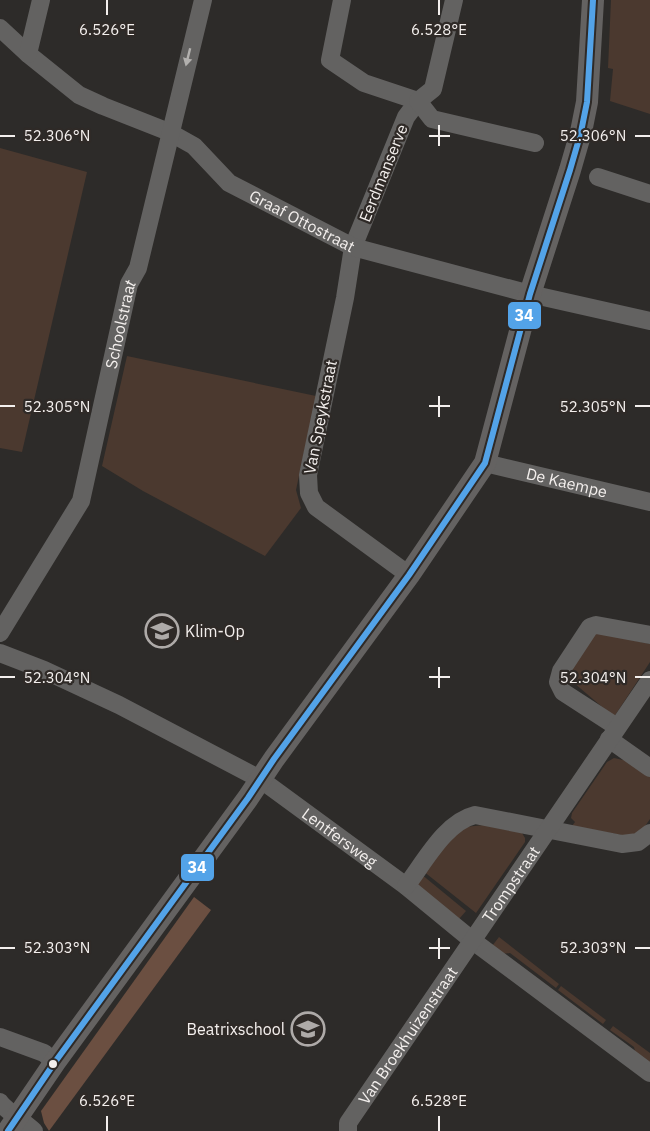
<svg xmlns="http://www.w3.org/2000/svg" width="650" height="1131" font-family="'IBM Plex Sans',sans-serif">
<rect width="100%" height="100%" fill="#2d2b29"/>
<g fill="#4b392f">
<polygon points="611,0 650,0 650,114 610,101 613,69 608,68"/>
<polygon points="0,148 87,172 22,452 0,448"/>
<polygon points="127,356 316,396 296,490 301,508 265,556 143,491 102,466"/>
<polygon points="595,632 650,644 650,662 614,717 567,677"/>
<polygon points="625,756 650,773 650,819 641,832 632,837 572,826 575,822 571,818 572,813 607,762 614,758 623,760"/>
<polygon points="455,825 465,827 484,825 522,833 525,838 525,842 476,913 423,871"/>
<polygon points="421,874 466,911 459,919 417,885"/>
<polygon points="499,937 559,984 556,988 510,953 501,954 492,946"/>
<polygon points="561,986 606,1020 603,1024 558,990"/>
<polygon points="613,1026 650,1053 650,1065 636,1055 634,1047 610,1030"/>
</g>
<polygon fill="#6b4f41" points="194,897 211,910 49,1131 44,1123 41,1111"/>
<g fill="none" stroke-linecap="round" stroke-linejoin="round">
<g stroke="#636261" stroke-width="18">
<polyline points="342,0 330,60 364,83 418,101 406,117 353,247 345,298 308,475 309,493 316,507 409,575"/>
<polyline points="454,0 433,89 418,101 432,119 535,143"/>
<path id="s1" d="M 0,28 L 28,54 L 79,95 L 103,106 L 169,132 L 194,146 L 229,183 L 353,247 L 530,294 L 650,321"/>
<polyline points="28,54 41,0"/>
<polyline points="598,177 650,194"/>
<path id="s2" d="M 485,463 L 650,502"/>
<path id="s3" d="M 0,633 L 81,501 L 129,284 L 138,268 L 203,0"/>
<path id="s4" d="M 0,653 L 44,670 L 119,705 L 260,779 L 406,886 L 473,941 L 650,1073"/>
<polyline points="617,727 563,692 558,682 561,671 590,627 596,625 650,635"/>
<polyline points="609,739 650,768"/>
<path d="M 406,886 C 424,863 445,822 475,815 L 622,844 L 638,842 L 650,833"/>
<polyline points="0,1037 44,1053 55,1062"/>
<path d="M 0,1102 C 3,1108 27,1124 34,1131"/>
<path id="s5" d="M 348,1131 L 348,1123 L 650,680"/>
</g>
<polyline stroke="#646261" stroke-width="22" points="8,1131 55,1062 248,798 274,759 409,575 485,463 530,294 570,170 581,132 587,102 593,0"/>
<g stroke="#2f2a27" stroke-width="10">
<polyline id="bus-1" points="8,1131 55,1062 248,798 274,759 409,575 485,463 530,294 570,170 581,132 587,102 593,0"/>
</g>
<use href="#bus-1" stroke="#53a3e8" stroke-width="6"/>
</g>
<defs><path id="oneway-solid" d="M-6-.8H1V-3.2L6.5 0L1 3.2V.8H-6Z" transform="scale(1.5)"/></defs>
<use fill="#b2b0ae" href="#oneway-solid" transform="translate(188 57) rotate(104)"/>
<path fill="none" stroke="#f3efed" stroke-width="2" d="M 107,0 L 107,15M 439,0 L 439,15M 439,125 L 439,146M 0,136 L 15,136M 429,136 L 450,136M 635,136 L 650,136M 439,396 L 439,417M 0,406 L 15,406M 429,406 L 450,406M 635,406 L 650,406M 439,667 L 439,688M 0,677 L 15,677M 429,677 L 450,677M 635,677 L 650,677M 439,938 L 439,959M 0,948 L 15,948M 429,948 L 450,948M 635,948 L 650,948M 107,1116 L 107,1131M 439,1116 L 439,1131"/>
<defs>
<g id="school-ring" transform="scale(1.725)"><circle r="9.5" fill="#2f2a27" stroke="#aeaaa8" stroke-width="1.5"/><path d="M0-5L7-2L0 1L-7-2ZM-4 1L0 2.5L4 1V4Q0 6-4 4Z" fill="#aeaaa8"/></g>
</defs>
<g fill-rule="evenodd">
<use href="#school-ring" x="162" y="631"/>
<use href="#school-ring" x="308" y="1029"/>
</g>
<circle fill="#f3efed" stroke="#2f2a27" stroke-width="2" cx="53" cy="1064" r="5"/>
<g text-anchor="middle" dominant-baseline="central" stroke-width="4.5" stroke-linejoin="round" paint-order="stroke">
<g font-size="16" fill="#f3efed" stroke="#2f2a27">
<text transform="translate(383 173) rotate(-68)">Eerdmanserve</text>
<text stroke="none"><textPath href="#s1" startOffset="363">Graaf Ottostraat</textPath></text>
<text stroke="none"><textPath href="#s3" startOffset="336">Schoolstraat</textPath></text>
<text transform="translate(320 417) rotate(-79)">Van Speykstraat</text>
<text stroke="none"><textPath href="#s2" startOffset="84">De Kaempe</textPath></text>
<text stroke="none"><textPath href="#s4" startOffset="388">Lentfersweg</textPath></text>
<text stroke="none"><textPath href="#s5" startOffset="297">Trompstraat</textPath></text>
<text stroke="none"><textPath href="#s5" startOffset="114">Van Broekhuizenstraat</textPath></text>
</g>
<g font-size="16" fill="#f3efed" stroke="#2f2a27" text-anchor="start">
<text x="185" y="631">Klim-Op</text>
<text x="285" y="1029" text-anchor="end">Beatrixschool</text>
</g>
</g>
<g font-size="15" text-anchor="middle" fill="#f3efed" stroke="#2f2a27" stroke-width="4.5" stroke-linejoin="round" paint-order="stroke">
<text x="107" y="35">6.526°E</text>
<text x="439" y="35">6.528°E</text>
<text x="57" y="141">52.306°N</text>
<text x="593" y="141">52.306°N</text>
<text x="57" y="412">52.305°N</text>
<text x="593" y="412">52.305°N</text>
<text x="57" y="683">52.304°N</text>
<text x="593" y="683">52.304°N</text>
<text x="57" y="953">52.303°N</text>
<text x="593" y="953">52.303°N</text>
<text x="107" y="1106">6.526°E</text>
<text x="439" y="1106">6.528°E</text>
</g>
<g stroke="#2f2a27" stroke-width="2">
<rect x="507" y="301" width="35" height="29" rx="6" fill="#53a3e8"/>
<rect x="180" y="853" width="35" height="29" rx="6" fill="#53a3e8"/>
</g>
<g font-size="16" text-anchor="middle" font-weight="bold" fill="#fff">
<text x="524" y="321">34</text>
<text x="197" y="873">34</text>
</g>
</svg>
